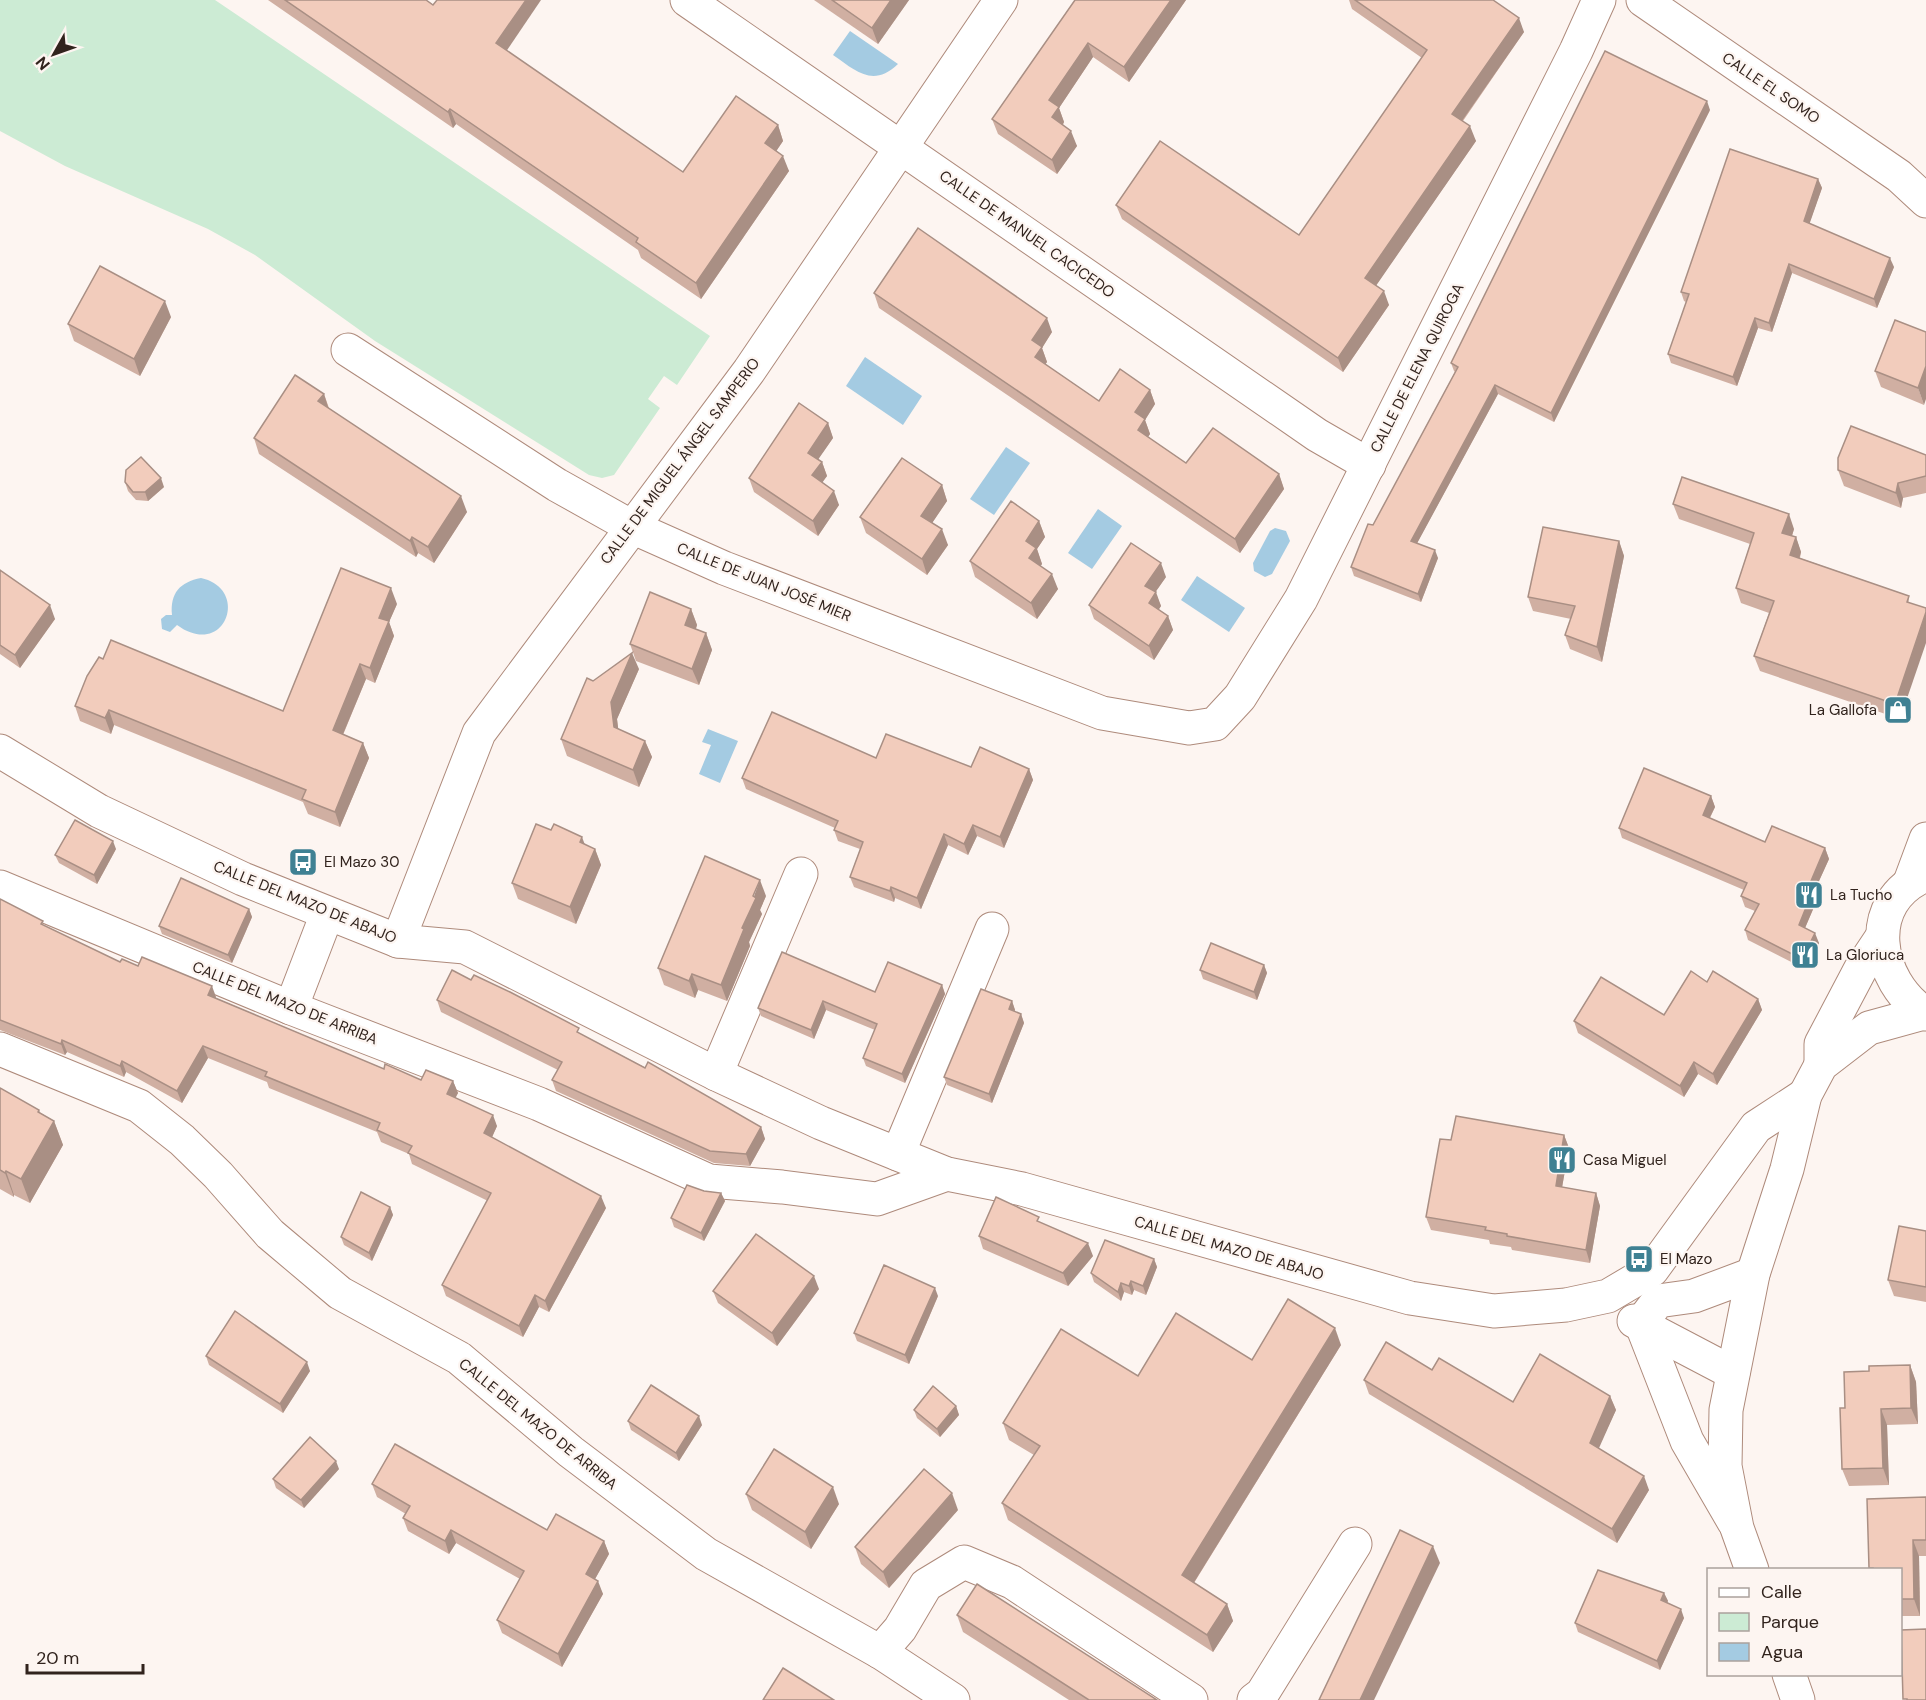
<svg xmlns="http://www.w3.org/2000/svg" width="1926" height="1700" font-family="'DM Sans',sans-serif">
<rect width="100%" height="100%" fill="#fdf5f1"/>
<polygon fill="#ccebd4" points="0,0 215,0 710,336 677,385 664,376 648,399 660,408 614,475 602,478 589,475 375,341 255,255 208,229 65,166 0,131"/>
<g fill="#a4cbe2">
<path d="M 850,31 L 898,64 C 873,88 856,71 833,55 Z"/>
<polygon points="865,357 922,396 903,425 846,386"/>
<polygon points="1006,447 1030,463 994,515 970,499"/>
<polygon points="1098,509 1122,526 1092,569 1068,553"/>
<polygon points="1275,528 1286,531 1290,541 1272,574 1265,577 1254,571 1253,563 1270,531"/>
<polygon points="1197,576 1245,608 1229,632 1181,600"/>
<path d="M 201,578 C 251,589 225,660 177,625 L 170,632 L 162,629 L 161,619 L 166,615 L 172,615 C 170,593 180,582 201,578 Z"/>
<polygon points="708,729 738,741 720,783 699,774 711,745 702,742"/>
</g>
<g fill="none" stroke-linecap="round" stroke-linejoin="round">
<g stroke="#ae8a7b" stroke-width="35">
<g id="street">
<polyline points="687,0 1317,435 1369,465"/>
<polyline points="1643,0 1899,176 1926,201"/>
<polyline points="348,350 557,485 632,527 724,568 1102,713 1189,728 1215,724 1240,697 1301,599 1576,51 1599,0"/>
<polyline points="0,751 99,811 243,879 398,941 465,947 716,1074 821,1123 947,1174 1022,1189 1410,1298 1494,1311 1566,1305 1608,1296 1652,1270 1756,1127 1805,1095"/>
<polyline points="0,887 291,1008 539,1104 709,1181 782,1187 877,1199 947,1174"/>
<polyline points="398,941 479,733 749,371 1001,0"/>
<polyline points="291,1008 327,914"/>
<polyline points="0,1049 139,1106 182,1140 218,1175 270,1234 340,1293 459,1358 571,1452 706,1554 880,1652 953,1700"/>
<polyline points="716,1074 801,874"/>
<polyline points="898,1154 992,929"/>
<polyline points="1634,1321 1733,1373"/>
<polyline points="1641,1323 1687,1441 1734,1522"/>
<polyline points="1641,1323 1658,1301 1694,1296 1753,1274"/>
<polyline points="880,1652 900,1629 926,1585 964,1562 1012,1582 1191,1700"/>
<polyline points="1254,1700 1262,1694 1355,1544"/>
</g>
</g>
<g stroke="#ae8a7b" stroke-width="35">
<g id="secondary">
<polyline points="1821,1065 1821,1044 1860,970 1882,937"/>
<polyline points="1752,1570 1737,1528 1725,1466 1726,1410 1753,1274 1787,1169 1805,1095 1821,1065 1869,1028 1924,1013"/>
<polyline points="1789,1674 1798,1700"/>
</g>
</g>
<g stroke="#ae8a7b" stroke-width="35">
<g id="primary">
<path d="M 1926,875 C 1862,901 1875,981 1926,1014"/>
<polyline points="1910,882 1926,839"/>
</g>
</g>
<use href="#street" stroke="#fff" stroke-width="33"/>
<use href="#secondary" stroke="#fff" stroke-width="33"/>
<use href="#primary" stroke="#fff" stroke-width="33"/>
</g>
<g fill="#d0afa2">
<polygon points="268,0 426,0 507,51 683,172 778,125 783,141 776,151 789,171 701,299 641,258 638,250 456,124 453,128"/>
<polygon points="814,0 909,0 878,44"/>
<polygon points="1075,0 1186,0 1129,82 1093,57 1059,108 1064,122 1063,125 1077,146 1057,174 998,134 992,119"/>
<polygon points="1349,0 1493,0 1524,32 1463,121 1476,141 1376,285 1389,305 1343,372 1122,219 1116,205 1299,235 1422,58 1352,9"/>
<polygon points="1710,110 1554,422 1498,394 1417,543 1438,558 1421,602 1354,576 1351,567 1455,372 1454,371 1451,363"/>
<polygon points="1818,179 1822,188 1809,224 1894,267 1877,308 1792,273 1772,332 1758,328 1737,386 1671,363 1668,354 1686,302 1684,301 1681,292"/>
<polygon points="874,293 1052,332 1042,348 1047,362 1045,364 1099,401 1150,390 1155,404 1145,420 1150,434 1148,437 1186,463 1279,474 1284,489 1240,553 879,308"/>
<polygon points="171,317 140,376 74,341 68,324"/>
<polygon points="1895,320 1924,405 1881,387 1875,371"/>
<polygon points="324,394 329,408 467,512 434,563 418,553 416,557 259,454 254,438"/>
<polygon points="828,423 833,438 818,459 822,462 827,476 822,482 839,505 818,536 754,492 749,478"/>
<polygon points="1926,455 1926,493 1903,498 1901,508 1844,486 1838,470"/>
<polygon points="125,482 164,487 148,501 136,500 128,491"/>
<polygon points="942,485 947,501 932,523 948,545 927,575 866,533 860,517"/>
<polygon points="1673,504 1794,529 1792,536 1796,537 1801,552 1800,558 1909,596 1900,719 1760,671 1754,656 1769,613 1741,603 1736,588 1750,544 1679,519"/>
<polygon points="1039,521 1045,537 1037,549 1042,564 1040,566 1058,589 1037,619 975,577 970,561"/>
<polygon points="1619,541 1624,556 1602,662 1570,649 1565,635 1571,619 1533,611 1528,597"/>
<polygon points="0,570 55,619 20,668 0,654"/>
<polygon points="1166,577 1155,592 1161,606 1158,610 1168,616 1173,630 1154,660 1094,619 1089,605"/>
<polygon points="397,604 389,622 394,636 375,683 366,679 343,735 363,743 369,758 340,827 308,814 303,802 114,725 111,734 80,721 75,706 103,659 283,711"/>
<polygon points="691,609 697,625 696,629 706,633 712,650 699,685 636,661 630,644"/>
<polygon points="639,669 617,719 618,729 645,741 652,757 639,787 567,756 561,739 593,681"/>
<polygon points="876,758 971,767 1029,769 1033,780 1004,848 977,836 968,855 948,845 921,909 895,898 894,902 854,887 850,877 860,849 838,841 834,830 835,828 746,789 742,778"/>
<polygon points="1711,796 1715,807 1710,818 1765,842 1825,848 1829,859 1814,892 1817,900 1805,928 1819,943 1805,969 1748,940 1745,930 1755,911 1745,907 1741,896 1744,890 1622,838 1619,828"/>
<polygon points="585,845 595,849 601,865 576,924 518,899 512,883"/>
<polygon points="116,849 97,884 59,863 55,855"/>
<polygon points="766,896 760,910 762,914 749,942 750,946 727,1001 698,990 695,998 664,985 658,968"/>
<polygon points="0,899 45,926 120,962 216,997 216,998 384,1069 421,1080 453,1081 458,1093 455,1097 497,1126 492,1137 606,1208 549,1312 539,1307 523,1337 446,1296 442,1285 488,1201 412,1164 409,1154 381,1142 377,1132 269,1088 267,1082 208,1058 182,1103 126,1072 124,1077 67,1052 65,1055 0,1030"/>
<polygon points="249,909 252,917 232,963 162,934 159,926"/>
<polygon points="1264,965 1267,973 1257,1000 1203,979 1200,970"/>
<polygon points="1707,982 1758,999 1762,1010 1717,1085 1698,1074 1684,1097 1578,1033 1574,1021 1664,1015"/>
<polygon points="942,985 945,994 905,1083 866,1066 863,1058 875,1030 826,1010 814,1039 761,1016 758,1008 875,992"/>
<polygon points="437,1000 582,1035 761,1127 765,1139 750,1166 714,1163 556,1091 552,1080 558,1070 441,1012"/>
<polygon points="1012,1001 1015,1010 1014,1012 1021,1014 1024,1023 992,1103 947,1085 944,1077"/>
<polygon points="0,1088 54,1121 63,1145 30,1203 14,1195 14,1197 0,1189"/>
<polygon points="1564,1135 1569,1148 1562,1187 1596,1193 1600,1206 1590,1263 1512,1250 1511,1247 1490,1244 1489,1240 1431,1230 1426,1217 1451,1140"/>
<polygon points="704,1191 721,1193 725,1201 704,1241 674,1227 671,1218"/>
<polygon points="390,1207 393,1215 372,1261 344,1245 341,1237"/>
<polygon points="1041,1223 1093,1256 1068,1286 983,1249 979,1236"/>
<polygon points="1926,1231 1926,1302 1894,1296 1888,1280"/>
<polygon points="1154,1259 1157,1267 1146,1295 1134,1290 1132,1295 1124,1292 1121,1301 1094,1282 1091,1273"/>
<polygon points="819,1289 777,1346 718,1303 713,1291"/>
<polygon points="938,1296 909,1364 857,1341 854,1333"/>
<polygon points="1341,1345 1194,1583 1227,1604 1233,1621 1213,1652 1008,1520 1002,1503 1034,1455 1009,1440 1003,1423 1138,1376 1252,1360"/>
<polygon points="206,1356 310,1371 283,1413 209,1365"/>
<polygon points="1910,1365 1916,1382 1918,1424 1887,1425 1889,1485 1849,1486 1842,1469 1845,1408 1869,1371"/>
<polygon points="1432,1370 1513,1402 1610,1396 1616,1410 1598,1448 1649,1490 1617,1543 1369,1394 1364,1380"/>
<polygon points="956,1406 959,1415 940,1437 917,1418 914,1410"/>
<polygon points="628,1421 702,1425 679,1461 631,1430"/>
<polygon points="339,1469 304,1508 276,1488 273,1479"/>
<polygon points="372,1484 547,1530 604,1541 609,1554 595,1579 603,1594 562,1667 502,1633 497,1620 520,1579 456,1543 449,1554 408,1531 403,1518 406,1514 377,1497"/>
<polygon points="746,1494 839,1504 811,1549 752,1510"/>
<polygon points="1926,1497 1926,1556 1919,1556 1920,1616 1900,1616 1900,1569 1870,1569 1869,1568"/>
<polygon points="958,1510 889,1588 861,1564 855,1547"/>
<polygon points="1664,1593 1668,1601 1667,1602 1684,1618 1660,1670 1578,1632 1575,1623"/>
<polygon points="957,1615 1157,1700 1069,1700 963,1632"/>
</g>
<g fill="#a98f84">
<polygon points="526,0 541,0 501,59 496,43"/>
<polygon points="891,0 909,0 878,44 872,28"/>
<polygon points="1171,0 1186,0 1129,82 1124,67"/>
<polygon points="1519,18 1524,32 1457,128 1452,114"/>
<polygon points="1088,43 1093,57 1059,108 1064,122 1058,132 1052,117 1049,100"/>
<polygon points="1707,101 1710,110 1554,422 1551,413"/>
<polygon points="450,109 456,124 453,128 448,112"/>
<polygon points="778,125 783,141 771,159 765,143"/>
<polygon points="1470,126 1476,141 1371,293 1365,278"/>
<polygon points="1071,131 1077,146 1057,174 1052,160"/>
<polygon points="783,156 789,171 701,299 696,283"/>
<polygon points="1818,179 1822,188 1807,231 1804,221"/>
<polygon points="1890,258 1894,267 1877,308 1874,299"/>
<polygon points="1789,264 1792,273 1772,332 1769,323"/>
<polygon points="1384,291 1389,305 1343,372 1338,358"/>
<polygon points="165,301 171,317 140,376 134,359"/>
<polygon points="1047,318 1052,332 1042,348 1047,362 1040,372 1035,357 1032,340"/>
<polygon points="1755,318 1758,328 1737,386 1733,377"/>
<polygon points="1926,366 1926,399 1924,405 1918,388"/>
<polygon points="1495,385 1498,394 1414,549 1411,541"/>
<polygon points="1150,390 1155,404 1145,420 1150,434 1143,444 1138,430 1135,412"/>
<polygon points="324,394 329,410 318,401"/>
<polygon points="828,423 833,438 813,467 808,453"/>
<polygon points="822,462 827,476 817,490 812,475"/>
<polygon points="1279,474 1284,489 1240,553 1235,539"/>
<polygon points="161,478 164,487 148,501 145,492"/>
<polygon points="1898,483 1903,498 1901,508 1896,493"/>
<polygon points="942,485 947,501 926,532 921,516"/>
<polygon points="834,491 839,505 818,536 813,521"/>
<polygon points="461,496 467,512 434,563 428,547"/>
<polygon points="1789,514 1794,529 1788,548 1782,533"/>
<polygon points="1039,521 1045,537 1037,549 1042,564 1035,574 1029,558 1026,541"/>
<polygon points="942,529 948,545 927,575 922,559"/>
<polygon points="412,537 418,553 416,557 410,541"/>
<polygon points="1796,537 1801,552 1796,570 1790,555"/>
<polygon points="1619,541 1624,556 1602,662 1597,647"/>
<polygon points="1435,550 1438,558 1421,602 1418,594"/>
<polygon points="1161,563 1166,577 1150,600 1145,586"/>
<polygon points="1052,574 1058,589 1037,619 1031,603"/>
<polygon points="391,588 397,604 389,622 394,636 375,683 370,668 379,618"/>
<polygon points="1156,592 1161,606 1154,617 1149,603"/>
<polygon points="50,605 55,619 20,668 15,655"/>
<polygon points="691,609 697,625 691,642 685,625"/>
<polygon points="1926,612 1926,643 1900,719 1895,704"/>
<polygon points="1168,616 1173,630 1154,660 1149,646"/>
<polygon points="706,633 712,650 699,685 692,669"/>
<polygon points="632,653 639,669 617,719 620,743 614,727 611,702"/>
<polygon points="360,664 366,679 338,746 333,730"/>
<polygon points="109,710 114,725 111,734 105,718"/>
<polygon points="645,741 652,757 639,787 633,770"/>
<polygon points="363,743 369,758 340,827 335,812"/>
<polygon points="1029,769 1033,780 1004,848 1000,837"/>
<polygon points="1711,796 1715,807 1706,825 1703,815"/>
<polygon points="973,825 977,836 968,855 964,844"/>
<polygon points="944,834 948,845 921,909 917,898"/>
<polygon points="582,837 588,853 580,842"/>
<polygon points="113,841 116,849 97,884 94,875"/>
<polygon points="1825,848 1829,859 1814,892 1817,900 1802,935 1799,925 1808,888"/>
<polygon points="595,849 601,865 576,924 570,907"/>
<polygon points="760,880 766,896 760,910 762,914 749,942 750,946 727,1001 721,985"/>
<polygon points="891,887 895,898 894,902 890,891"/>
<polygon points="249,909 252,917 232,963 228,955"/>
<polygon points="1815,933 1819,943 1805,969 1802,959"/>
<polygon points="1264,965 1267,973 1257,1000 1254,992"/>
<polygon points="692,974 698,990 695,998 689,981"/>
<polygon points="942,985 945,994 905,1083 902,1074"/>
<polygon points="212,986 216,997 212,1006 208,995"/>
<polygon points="1758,999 1762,1010 1717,1085 1713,1074"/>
<polygon points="823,1001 826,1010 814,1039 811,1030"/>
<polygon points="1012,1001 1015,1010 1012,1018 1009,1009"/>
<polygon points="1021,1014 1024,1023 992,1103 989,1094"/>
<polygon points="62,1040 67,1052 65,1055 61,1044"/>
<polygon points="203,1046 208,1058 182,1103 177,1091"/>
<polygon points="122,1061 126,1072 124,1077 120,1066"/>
<polygon points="1694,1062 1698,1074 1684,1097 1680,1086"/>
<polygon points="453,1081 458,1093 452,1105 447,1094"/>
<polygon points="39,1110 47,1132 54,1121 63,1145 30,1203 21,1179"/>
<polygon points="493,1115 497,1126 489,1144 484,1133"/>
<polygon points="761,1127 765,1139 750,1166 746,1154"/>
<polygon points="1564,1135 1569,1148 1560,1199 1556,1186"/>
<polygon points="6,1171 14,1195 14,1197 5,1173"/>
<polygon points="721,1193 725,1201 704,1241 701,1233"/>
<polygon points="1596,1193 1600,1206 1590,1263 1586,1250"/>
<polygon points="601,1196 606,1208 549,1312 545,1301"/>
<polygon points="390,1207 393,1215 372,1261 369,1253"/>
<polygon points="1088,1243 1093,1256 1068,1286 1063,1273"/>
<polygon points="1154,1259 1157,1267 1146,1295 1143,1286"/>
<polygon points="814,1276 819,1289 777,1346 772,1333"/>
<polygon points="1131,1281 1134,1290 1132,1295 1129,1286"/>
<polygon points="1121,1283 1124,1292 1121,1301 1118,1292"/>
<polygon points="935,1288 938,1296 909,1364 905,1355"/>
<polygon points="535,1295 539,1307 523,1337 519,1326"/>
<polygon points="1335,1328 1341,1345 1188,1592 1182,1575"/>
<polygon points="307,1362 310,1371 283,1413 280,1404"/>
<polygon points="1910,1365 1916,1382 1918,1424 1911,1408"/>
<polygon points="1610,1396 1616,1410 1595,1457 1590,1443"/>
<polygon points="956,1406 959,1415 940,1437 937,1429"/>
<polygon points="1881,1409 1887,1425 1889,1485 1883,1468"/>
<polygon points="699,1416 702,1425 679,1461 676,1453"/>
<polygon points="336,1461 339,1469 304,1508 301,1500"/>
<polygon points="1644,1476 1649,1490 1617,1543 1612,1529"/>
<polygon points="833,1487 839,1504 811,1549 805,1532"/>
<polygon points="952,1493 958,1510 889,1588 883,1572"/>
<polygon points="451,1530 456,1543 449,1554 445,1541"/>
<polygon points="1913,1540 1919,1556 1920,1616 1914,1599"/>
<polygon points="604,1541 609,1554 590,1588 586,1574"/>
<polygon points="1433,1546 1440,1563 1374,1700 1360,1700"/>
<polygon points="598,1581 603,1594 562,1667 558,1654"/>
<polygon points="1664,1593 1668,1601 1664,1608 1661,1600"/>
<polygon points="1227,1604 1233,1621 1213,1652 1207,1635"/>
<polygon points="1681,1609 1684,1618 1660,1670 1657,1661"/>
</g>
<g fill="#f2ccbc" stroke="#a98f84" stroke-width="1.5">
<polygon points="285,0 426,0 433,5 437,0 526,0 496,43 683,172 736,96 778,125 765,143 783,156 696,283 636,242 638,238 450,109 448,112"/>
<polygon points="832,0 891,0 872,28"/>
<polygon points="1075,0 1171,0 1124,67 1088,43 1049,100 1059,107 1052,117 1071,131 1052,160 992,119"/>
<polygon points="1355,0 1493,0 1519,18 1452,114 1470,126 1365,278 1384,291 1338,358 1116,205 1160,141 1299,235 1427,50"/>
<polygon points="1605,51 1707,101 1551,413 1495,385 1411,541 1435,550 1418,594 1351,567 1368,524 1373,525 1458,367 1451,363"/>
<polygon points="1730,149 1818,179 1804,221 1890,258 1874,299 1789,264 1769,323 1755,318 1733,377 1668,354 1689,294 1681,292"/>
<polygon points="918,228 1047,318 1032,340 1042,347 1035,357 1099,401 1120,369 1150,390 1135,412 1145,419 1138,430 1186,463 1213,428 1279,474 1235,539 874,293"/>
<polygon points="100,266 165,301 134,359 68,324"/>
<polygon points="1895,320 1926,332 1926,366 1918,388 1875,371"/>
<polygon points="295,375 324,394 318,401 461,496 428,547 412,537 410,541 254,438"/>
<polygon points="799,403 828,423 808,453 822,462 812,475 834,491 813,521 749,478"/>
<polygon points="1851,426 1926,455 1926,476 1898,483 1896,493 1838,470 1838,458"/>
<polygon points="141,457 161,478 145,492 133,492 125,482 126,470"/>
<polygon points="902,458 942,485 921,516 942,529 922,559 860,517"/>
<polygon points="1682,477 1789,514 1782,533 1796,537 1790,555 1909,596 1907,602 1926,608 1926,612 1895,704 1754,656 1774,601 1736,588 1754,533 1673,504"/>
<polygon points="1011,501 1039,521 1026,541 1036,548 1029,558 1052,574 1031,603 970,561"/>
<polygon points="1543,527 1619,541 1597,647 1565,635 1575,606 1528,597"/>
<polygon points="1131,543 1161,563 1145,586 1156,592 1149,603 1168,616 1149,646 1089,605"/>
<polygon points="341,568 391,588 379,618 389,621 379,645 370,668 360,664 333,730 363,743 335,812 302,799 306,790 109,710 105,718 75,706 87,676 99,657 103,659 111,640 283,711"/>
<polygon points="0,570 50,605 15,655 0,645"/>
<polygon points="650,592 691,609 685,625 706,633 692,669 630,644"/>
<polygon points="632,653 611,702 614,727 645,741 633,770 561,739 587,678 593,681"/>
<polygon points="772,712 876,758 886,734 971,767 980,747 1029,769 1000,837 973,825 964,844 944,834 917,898 891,887 890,891 850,877 863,842 834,830 838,821 742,778"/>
<polygon points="1644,768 1711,796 1703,815 1765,842 1772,826 1825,848 1808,888 1813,890 1799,925 1815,933 1802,959 1745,930 1759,904 1741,896 1747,883 1619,828"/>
<polygon points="75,820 113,841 94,875 55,855"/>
<polygon points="536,824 551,830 554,824 582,837 580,842 595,849 570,907 512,883"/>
<polygon points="705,856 760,880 753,896 756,898 742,928 744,929 721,985 692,974 689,981 658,968"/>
<polygon points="181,878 249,909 228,955 159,926"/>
<polygon points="0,899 43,921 41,924 120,962 122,959 138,966 142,957 212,986 208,995 384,1069 385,1064 421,1080 426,1070 453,1081 447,1094 493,1115 484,1133 601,1196 545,1301 535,1295 519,1326 442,1285 491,1193 408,1153 412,1146 377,1130 380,1123 265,1076 267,1072 203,1046 177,1091 122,1061 120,1066 62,1040 61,1044 0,1020"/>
<polygon points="1211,943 1264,965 1254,992 1200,970"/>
<polygon points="782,952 875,992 888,962 942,985 902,1074 863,1058 877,1024 823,1001 811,1030 758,1008"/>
<polygon points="452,970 471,980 474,975 510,992 579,1028 577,1032 645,1068 648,1062 761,1127 746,1154 710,1151 552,1080 562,1062 437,1000"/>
<polygon points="1691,971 1707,982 1713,971 1758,999 1713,1074 1694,1062 1680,1086 1574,1021 1601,977 1664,1015"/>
<polygon points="981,989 1012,1001 1009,1009 1021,1014 989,1094 944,1077"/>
<polygon points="0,1088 39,1110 38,1112 54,1121 21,1179 6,1171 5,1173 0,1170"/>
<polygon points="1456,1116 1564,1135 1556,1186 1596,1193 1586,1250 1507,1236 1507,1234 1485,1230 1486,1227 1426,1217 1440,1139 1451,1140"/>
<polygon points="687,1185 704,1191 721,1193 701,1233 671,1218"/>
<polygon points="361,1192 390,1207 369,1253 341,1237"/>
<polygon points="996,1197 1039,1217 1037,1221 1088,1243 1063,1273 979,1236"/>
<polygon points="1899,1226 1926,1231 1926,1287 1888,1280"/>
<polygon points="756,1234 814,1276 772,1333 713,1291"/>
<polygon points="1105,1240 1154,1259 1143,1286 1131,1281 1129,1286 1121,1283 1118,1292 1091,1273"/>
<polygon points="884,1265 935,1288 905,1355 854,1333"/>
<polygon points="1288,1299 1335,1328 1182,1575 1227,1604 1207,1635 1002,1503 1040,1446 1003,1423 1061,1329 1138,1376 1176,1313 1252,1360"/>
<polygon points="235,1311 307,1362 280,1404 206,1356"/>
<polygon points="1386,1342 1432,1370 1439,1358 1513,1402 1540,1354 1610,1396 1590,1443 1644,1476 1612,1529 1364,1380"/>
<polygon points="1910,1365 1911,1408 1881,1409 1883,1468 1842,1469 1840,1408 1845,1408 1844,1372 1869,1371 1869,1366"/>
<polygon points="651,1385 699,1416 676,1453 628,1421"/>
<polygon points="933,1386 956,1406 937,1429 914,1410"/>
<polygon points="310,1437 336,1461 301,1500 273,1479"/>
<polygon points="395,1444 547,1530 556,1514 604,1541 586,1574 598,1581 558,1654 497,1620 524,1571 451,1530 445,1541 403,1518 410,1506 372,1484"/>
<polygon points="774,1449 833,1487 805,1532 746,1494"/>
<polygon points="924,1469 952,1493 883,1572 855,1547"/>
<polygon points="1926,1497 1926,1540 1913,1540 1914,1599 1900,1599 1900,1569 1873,1569 1873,1568 1869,1568 1867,1499"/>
<polygon points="1400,1530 1433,1546 1360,1700 1319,1700"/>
<polygon points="1598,1570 1664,1593 1661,1600 1681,1609 1657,1661 1575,1623"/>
<polygon points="977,1584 1157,1700 1089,1700 957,1615"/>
<polygon points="1926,1629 1926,1700 1907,1700 1907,1699 1903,1699 1901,1630"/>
<polygon points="783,1668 834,1700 763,1700"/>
</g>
<defs>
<g id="shop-square" transform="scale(1.5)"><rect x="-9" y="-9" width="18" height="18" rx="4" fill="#3f8193" stroke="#fdf5f1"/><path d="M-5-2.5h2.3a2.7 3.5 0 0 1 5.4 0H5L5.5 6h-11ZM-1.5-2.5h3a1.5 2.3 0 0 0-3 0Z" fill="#fff"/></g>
<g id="bus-square" transform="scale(1.5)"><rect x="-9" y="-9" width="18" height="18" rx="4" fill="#3f8193" stroke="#fdf5f1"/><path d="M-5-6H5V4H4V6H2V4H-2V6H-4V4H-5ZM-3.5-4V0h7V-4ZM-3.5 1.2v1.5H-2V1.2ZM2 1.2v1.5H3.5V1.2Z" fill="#fff"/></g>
<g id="restaurant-square" transform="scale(1.5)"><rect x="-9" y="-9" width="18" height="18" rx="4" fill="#3f8193" stroke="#fdf5f1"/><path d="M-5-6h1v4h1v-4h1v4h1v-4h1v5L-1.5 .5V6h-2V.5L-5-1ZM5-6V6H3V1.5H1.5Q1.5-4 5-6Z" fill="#fff"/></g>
</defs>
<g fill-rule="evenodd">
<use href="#shop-square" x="1898" y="710"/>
<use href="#bus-square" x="303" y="862"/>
<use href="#restaurant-square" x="1809" y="895"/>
<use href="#restaurant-square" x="1805" y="955"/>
<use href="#restaurant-square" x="1562" y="1160"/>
<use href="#bus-square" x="1639" y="1259"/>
</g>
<g text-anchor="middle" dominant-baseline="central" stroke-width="4.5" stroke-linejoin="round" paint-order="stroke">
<g font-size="15" fill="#31231d" stroke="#fdf5f1">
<text transform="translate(1771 88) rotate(34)">CALLE EL SOMO</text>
<text transform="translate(1027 234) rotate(35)">CALLE DE MANUEL CACICEDO</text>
<text transform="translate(1417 368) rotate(-63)">CALLE DE ELENA QUIROGA</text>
<text transform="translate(680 461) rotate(-53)">CALLE DE MIGUEL ÁNGEL SAMPERIO</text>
<text transform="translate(764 582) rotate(22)">CALLE DE JUAN JOSÉ MIER</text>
<text transform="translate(305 902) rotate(22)">CALLE DEL MAZO DE ABAJO</text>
<text transform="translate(285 1003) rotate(22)">CALLE DEL MAZO DE ARRIBA</text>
<text transform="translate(1229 1248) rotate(16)">CALLE DEL MAZO DE ABAJO</text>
<text transform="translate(538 1424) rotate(39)">CALLE DEL MAZO DE ARRIBA</text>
</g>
<g font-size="15" fill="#31231d" stroke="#fdf5f1" text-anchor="start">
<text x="1877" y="710" text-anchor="end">La Gallofa</text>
<text x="324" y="862">El Mazo 30</text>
<text x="1830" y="895">La Tucho</text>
<text x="1826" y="955">La Gloriuca</text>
<text x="1583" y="1160">Casa Miguel</text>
<text x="1660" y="1259">El Mazo</text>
</g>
</g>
<rect x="1707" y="1568" width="195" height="108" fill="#fdf5f1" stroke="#aba19c" stroke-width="1.5"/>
<rect x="1719" y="1588" width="30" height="9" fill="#ffffff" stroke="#aba19c" stroke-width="1.5"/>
<text x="1761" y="1598" font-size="18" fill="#31231d">Calle</text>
<rect x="1719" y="1613" width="30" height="18" fill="#ccebd4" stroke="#aba19c" stroke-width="1.5"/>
<text x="1761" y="1628" font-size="18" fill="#31231d">Parque</text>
<rect x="1719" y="1643" width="30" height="18" fill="#a4cbe2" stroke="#aba19c" stroke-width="1.5"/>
<text x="1761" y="1658" font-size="18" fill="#31231d">Agua</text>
<g transform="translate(54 54) rotate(230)" stroke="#fdf5f1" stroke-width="4.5" paint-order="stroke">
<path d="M0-4.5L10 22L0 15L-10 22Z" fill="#31231d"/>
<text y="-9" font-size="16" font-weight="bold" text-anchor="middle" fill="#31231d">N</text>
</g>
<path d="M27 1664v9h116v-9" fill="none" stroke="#31231d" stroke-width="3"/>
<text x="36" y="1664" font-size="18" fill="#31231d" stroke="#fdf5f1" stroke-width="4.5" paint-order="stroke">20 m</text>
</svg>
